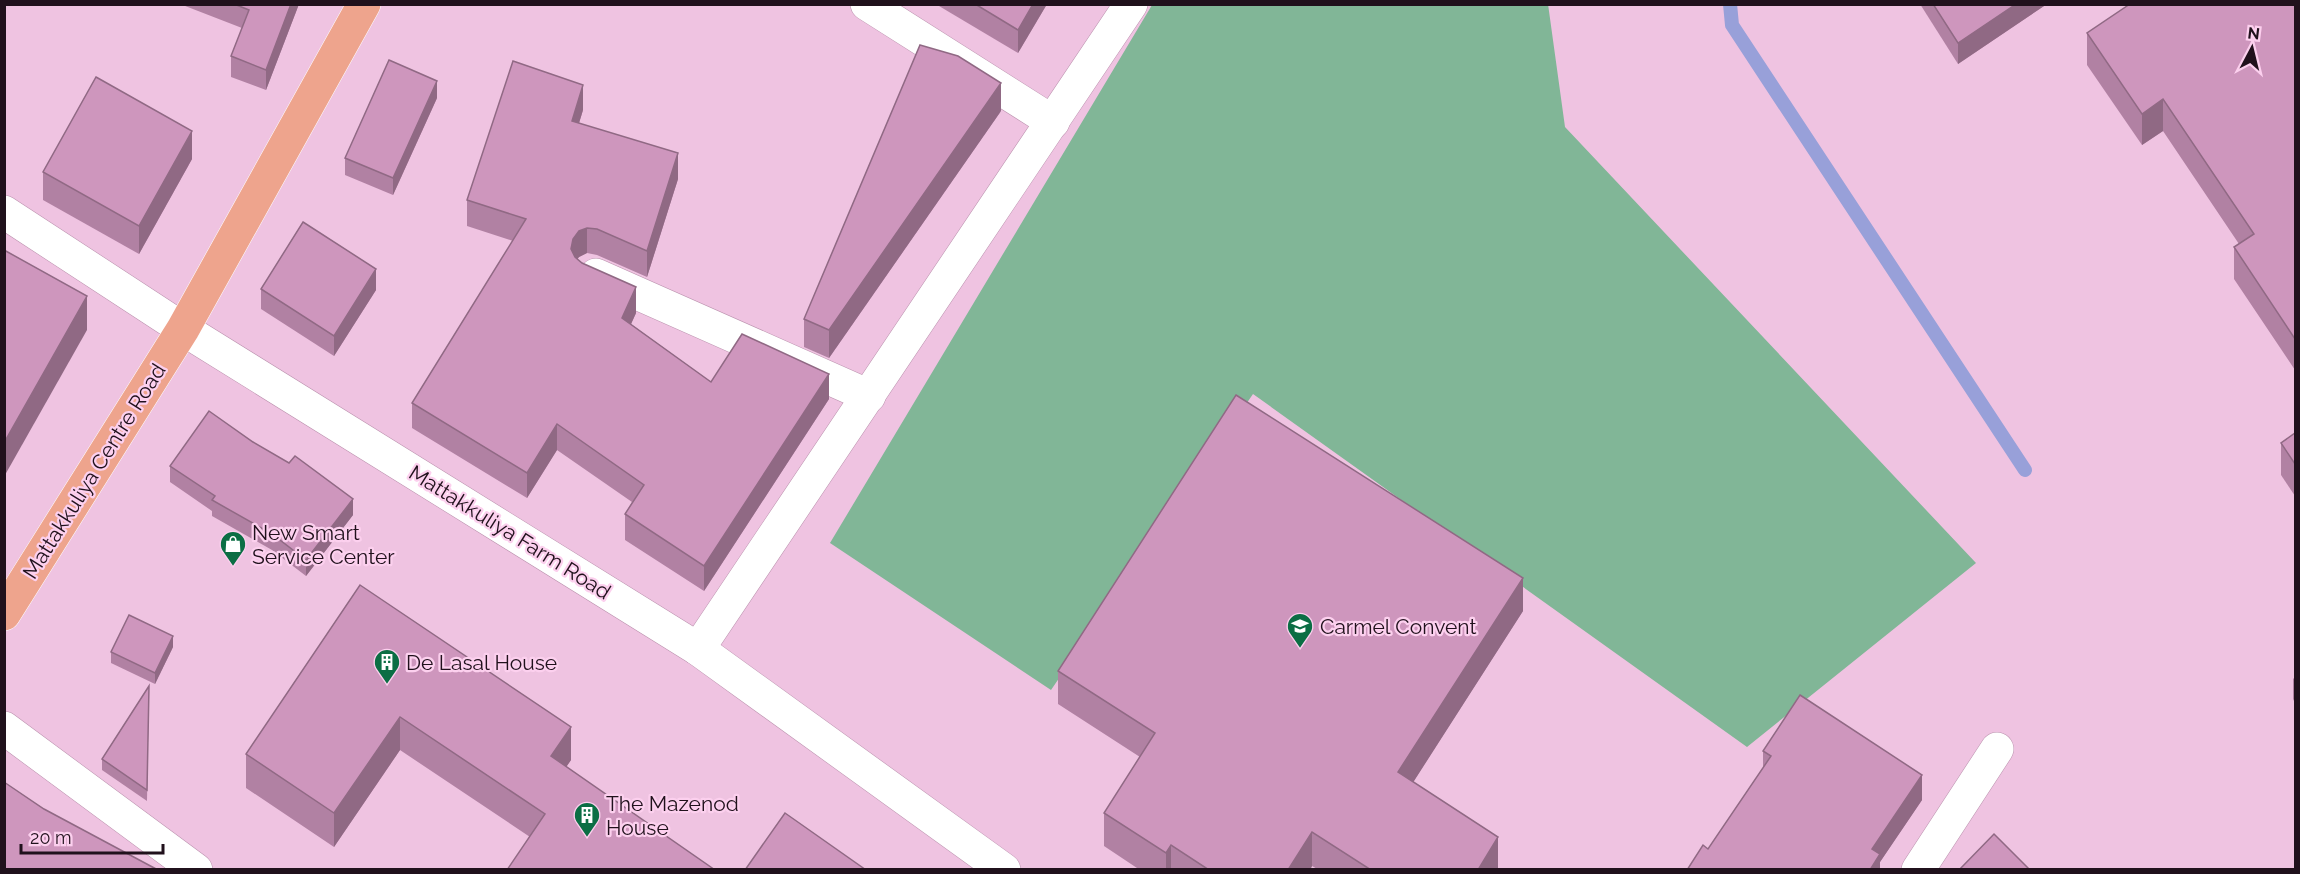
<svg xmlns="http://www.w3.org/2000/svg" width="2300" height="874" font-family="Raleway,sans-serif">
<rect width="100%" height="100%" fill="#efc3e1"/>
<polygon fill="#81b697" points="1548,4 1565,127 1976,563 1747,747 1253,394 1051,690 830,543 1152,5"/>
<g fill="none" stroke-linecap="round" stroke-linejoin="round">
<polyline stroke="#98a0d9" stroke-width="14" points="1730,4 1732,25 2025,470"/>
<g stroke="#bb92ae" stroke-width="34">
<g id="minor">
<polyline points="867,4 1053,122"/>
<polyline points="4,212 183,329 698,649 1004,870"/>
<polyline points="596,275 869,396"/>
<polyline points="698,649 1131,4"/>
<polyline points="4,728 196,870"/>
<polyline points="1918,870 1997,749"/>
</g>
</g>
<g stroke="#fff" stroke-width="34">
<polyline id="major" points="4,614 183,329 364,4"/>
</g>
<use href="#minor" stroke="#fff" stroke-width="33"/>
<use href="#major" stroke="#eea48d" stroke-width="33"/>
</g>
<g fill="#b181a3">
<polygon points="180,4 299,4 266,90 231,77 231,56 242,28"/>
<polygon points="939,4 1047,4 1018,53 939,6"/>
<polygon points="1920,4 2047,4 1958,64"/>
<polygon points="2295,4 2295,370 2234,279 2234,247 2239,244 2163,131 2142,145 2087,65 2087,33"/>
<polygon points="437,98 393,195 345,175 345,158"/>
<polygon points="583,110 579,123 678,179 647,277 597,255 587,253 579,257 577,259 636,313 631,324 711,382 829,399 704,591 625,540 625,514 632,502 557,450 527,498 412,428 412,403 513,241 467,226 467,200"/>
<polygon points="1001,111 829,358 804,347 804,319"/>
<polygon points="192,159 139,254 43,200 43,172"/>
<polygon points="261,289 376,290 334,356 261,309"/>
<polygon points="2295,433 2295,496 2281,475 2281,443"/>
<polygon points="170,466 353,515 306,576 272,550 212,516 212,511 170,482"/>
<polygon points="360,585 571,760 566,767 715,870 530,837 400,750 334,847 246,788 246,754"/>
<polygon points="1523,611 1413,782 1498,870 1319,870 1312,866 1310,870 1140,870 1104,846 1104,813 1140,757 1058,704 1058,671"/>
<polygon points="173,647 155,684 111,663 111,652"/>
<polygon points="2295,677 2295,703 2293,699 2293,679"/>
<polygon points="149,686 147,801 102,770 102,759"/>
<polygon points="1763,751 1922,800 1880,862 1880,870 1708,849 1763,768"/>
</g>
<g fill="#906984">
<polygon points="291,4 299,4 266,90 266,70"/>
<polygon points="1033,4 1047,4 1018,53 1018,30"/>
<polygon points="2016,4 2047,4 1958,64 1958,43"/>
<polygon points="437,81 437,98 393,195 393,178"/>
<polygon points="1001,83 1001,111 829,358 829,330"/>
<polygon points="583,85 583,110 572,146 572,121"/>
<polygon points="2163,99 2163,131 2142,145 2142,114"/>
<polygon points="192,131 192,159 139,254 139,226"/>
<polygon points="678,153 678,179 647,277 647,251"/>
<polygon points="587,228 587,253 579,257 573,265 571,249 573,239 579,231"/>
<polygon points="376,269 376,290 334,356 334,336"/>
<polygon points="636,287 636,313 622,344 622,318"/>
<polygon points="87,296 87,330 5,475 5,441"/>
<polygon points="829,374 829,399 704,591 704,566"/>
<polygon points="557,424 557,450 527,498 527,473"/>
<polygon points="353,499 353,515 306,576 306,560"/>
<polygon points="1523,578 1523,611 1398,806 1398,772"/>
<polygon points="173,636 173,647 155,684 155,673"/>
<polygon points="400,717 400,750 334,847 334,813"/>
<polygon points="571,727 571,760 551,789 551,756"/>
<polygon points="1922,775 1922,800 1880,862 1880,870 1870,870 1872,849"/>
<polygon points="1312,832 1312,866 1310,870 1288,870"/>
<polygon points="1498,837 1498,870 1478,870"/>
<polygon points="1171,845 1171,870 1166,870 1166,853"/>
</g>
<g fill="#ce96bd" stroke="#906984" stroke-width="1.5">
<polygon points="234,4 291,4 266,70 231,56 249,10"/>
<polygon points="975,4 1033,4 1018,30"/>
<polygon points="1933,4 2016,4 1958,43"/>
<polygon points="2130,4 2295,4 2295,339 2234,247 2254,234 2163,99 2142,114 2087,33"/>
<polygon points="920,45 958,56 1001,83 829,330 804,319"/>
<polygon points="389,60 437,81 393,178 345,158"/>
<polygon points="513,61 583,85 572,121 678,153 647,251 597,229 587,228 579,231 573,239 571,249 575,257 582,263 636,287 622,318 711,382 742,334 829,374 704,566 625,514 644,485 557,424 527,473 412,403 526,219 467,200"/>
<polygon points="96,77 192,131 139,226 43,172"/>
<polygon points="303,222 376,269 334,336 261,289"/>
<polygon points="4,250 87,296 5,441 4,441"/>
<polygon points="1236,395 1523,578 1398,772 1498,837 1478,870 1371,870 1312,832 1288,870 1209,870 1171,845 1166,853 1104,813 1155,733 1058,671"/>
<polygon points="209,411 253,442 289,463 295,456 353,499 306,560 272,534 212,500 215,496 170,466"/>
<polygon points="2295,433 2295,464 2281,443"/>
<polygon points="360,585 571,727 551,756 715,870 507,870 545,814 400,717 334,813 246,754"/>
<polygon points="129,615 173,636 155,673 111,652"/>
<polygon points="149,686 147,790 102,759"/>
<polygon points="1800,695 1922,775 1872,849 1880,854 1870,870 1687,870 1703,845 1708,849 1771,756 1763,751"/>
<polygon points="4,782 44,809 158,870 4,870"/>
<polygon points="785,813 866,870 745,870"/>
<polygon points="1994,834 2030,870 1959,870"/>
</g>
<defs>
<g id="shop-pin" transform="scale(1.35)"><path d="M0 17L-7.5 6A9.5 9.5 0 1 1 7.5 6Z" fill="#0b6e44" stroke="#fcd0ee"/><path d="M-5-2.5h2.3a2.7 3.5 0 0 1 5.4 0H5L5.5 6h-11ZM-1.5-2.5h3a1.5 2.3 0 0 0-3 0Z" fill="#fff"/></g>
<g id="school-pin" transform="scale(1.35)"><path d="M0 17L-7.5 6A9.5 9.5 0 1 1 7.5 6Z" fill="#0b6e44" stroke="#fcd0ee"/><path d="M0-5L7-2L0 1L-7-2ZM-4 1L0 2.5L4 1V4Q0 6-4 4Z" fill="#fff"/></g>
<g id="building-pin" transform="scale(1.35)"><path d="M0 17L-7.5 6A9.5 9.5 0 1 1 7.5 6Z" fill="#0b6e44" stroke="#fcd0ee"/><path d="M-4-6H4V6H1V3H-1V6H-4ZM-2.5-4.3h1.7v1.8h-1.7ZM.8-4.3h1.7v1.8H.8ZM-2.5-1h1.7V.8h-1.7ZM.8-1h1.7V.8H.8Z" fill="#fff"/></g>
</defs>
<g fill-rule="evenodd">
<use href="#shop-pin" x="233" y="544"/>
<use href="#school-pin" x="1300" y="626"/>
<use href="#building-pin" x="387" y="662"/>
<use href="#building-pin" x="587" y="815"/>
</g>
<g text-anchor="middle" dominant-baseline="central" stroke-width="4.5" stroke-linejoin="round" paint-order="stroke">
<g font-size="21" fill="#20111c" stroke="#fcd0ee">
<text transform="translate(94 471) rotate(-58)">Mattakkuliya Centre Road</text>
<text transform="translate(510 532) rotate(32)">Mattakkuliya Farm Road</text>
</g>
<g font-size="21" fill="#20111c" stroke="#fcd0ee" text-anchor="start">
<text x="252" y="532">New Smart<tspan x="252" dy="24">Service Center</tspan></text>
<text x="1320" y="626">Carmel Convent</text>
<text x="406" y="662">De Lasal House</text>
<text x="606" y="803">The Mazenod<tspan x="606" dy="24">House</tspan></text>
</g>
</g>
<rect width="2300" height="874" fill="none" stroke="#20111c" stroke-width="12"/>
<g transform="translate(2252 48) rotate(7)" stroke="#fcd0ee" stroke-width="4.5" paint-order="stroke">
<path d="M0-4.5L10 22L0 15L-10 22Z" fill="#20111c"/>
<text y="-9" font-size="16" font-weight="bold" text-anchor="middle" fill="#20111c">N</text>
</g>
<path d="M21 844v9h142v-9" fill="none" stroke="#20111c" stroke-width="3"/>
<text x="30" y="844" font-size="18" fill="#20111c" stroke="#fcd0ee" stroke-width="4.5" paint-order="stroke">20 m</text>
</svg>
